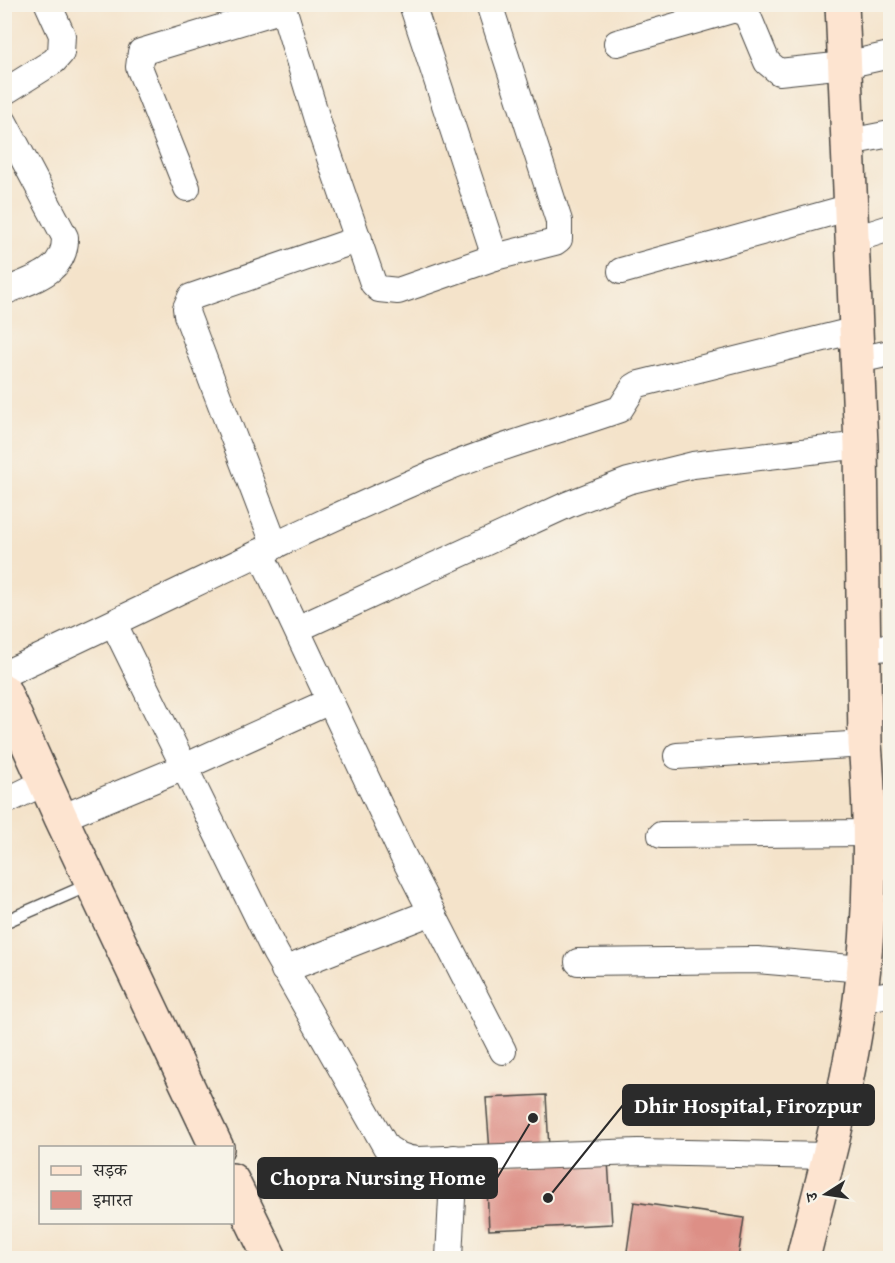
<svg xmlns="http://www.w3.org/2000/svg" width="895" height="1263" font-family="'Gentium Book Plus','Noto Serif Devanagari',serif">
<rect width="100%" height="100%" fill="#f7f3e8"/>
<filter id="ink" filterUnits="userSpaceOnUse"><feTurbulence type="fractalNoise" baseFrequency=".0167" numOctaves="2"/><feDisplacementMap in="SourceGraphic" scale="12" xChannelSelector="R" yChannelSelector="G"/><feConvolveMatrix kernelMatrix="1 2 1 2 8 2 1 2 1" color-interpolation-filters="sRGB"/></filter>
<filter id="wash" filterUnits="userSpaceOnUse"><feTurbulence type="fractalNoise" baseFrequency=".008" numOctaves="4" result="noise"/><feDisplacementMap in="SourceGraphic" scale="24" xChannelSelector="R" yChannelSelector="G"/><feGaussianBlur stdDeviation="1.35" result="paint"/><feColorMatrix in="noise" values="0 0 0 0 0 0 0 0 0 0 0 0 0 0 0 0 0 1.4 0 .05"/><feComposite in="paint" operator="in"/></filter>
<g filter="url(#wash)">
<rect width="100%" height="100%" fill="#f4e3ca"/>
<g id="blocks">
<g fill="#dd8f86">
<polygon points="546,1095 549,1148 490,1152 486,1098"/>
<polygon points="608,1160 612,1224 489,1230 486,1166"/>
<polygon points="634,1202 744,1218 738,1258 626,1258"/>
</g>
</g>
</g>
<g filter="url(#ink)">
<use href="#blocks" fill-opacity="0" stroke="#494743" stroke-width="1.5"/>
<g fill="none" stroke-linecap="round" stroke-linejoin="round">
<g stroke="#494743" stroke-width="15">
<polyline id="lane" points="4,922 91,884"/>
</g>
<g stroke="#494743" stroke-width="28">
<g id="street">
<polyline points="282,4 319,126 373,283 379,289 398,291 495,257 555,242 559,239 559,221 489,4"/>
<polyline points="412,4 495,257"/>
<polyline points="617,43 735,9 747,14 767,62 779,72 845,65 890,55"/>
<polyline points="6,91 54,61 61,53 62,35 48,4"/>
<path d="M 4,122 L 65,237 C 66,273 32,279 4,292"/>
<polyline points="849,142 890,134"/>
<polyline points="187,188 139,67 141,52 283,9"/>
<polyline points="852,240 890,228"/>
<polyline points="621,271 851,207"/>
<polyline points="858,360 890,353"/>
<polyline points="275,546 187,315 186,308 191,297 359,239"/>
<polyline points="260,552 402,854 503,1051"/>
<path d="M 114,624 L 275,952 L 386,1147 C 397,1155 405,1159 418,1160 L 638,1152 L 828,1156"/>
<polyline points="297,629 569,504 628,481 693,465 861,445"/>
<polyline points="864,649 890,647"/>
<path d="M 4,674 C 151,607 295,532 444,469 C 501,445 561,430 620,409 L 634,387 L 639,384 L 856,330"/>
<polyline points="677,756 865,744"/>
<polyline points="4,802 45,782"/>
<polyline points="61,818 184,767 330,701"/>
<polyline points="661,835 868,833"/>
<polyline points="578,962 757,960 863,969"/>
<polyline points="284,970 432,912"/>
<polyline points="861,999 890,994"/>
<polyline points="449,1258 454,1158"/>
</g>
</g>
<g stroke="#494743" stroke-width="36">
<g id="secondary">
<polyline points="4,691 61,818 217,1148"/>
<polyline points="232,1180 270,1258"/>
<path d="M 803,1258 C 824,1173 849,1087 860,1000 C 871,920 872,824 865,744 L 861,445 L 842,4"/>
</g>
</g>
<use href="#lane" stroke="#fff" stroke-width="12"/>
<use href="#street" stroke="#fff" stroke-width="26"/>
<use href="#secondary" stroke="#fde4d0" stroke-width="33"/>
</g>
</g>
<path fill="none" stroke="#2b2b2b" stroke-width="2" d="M548 1198L623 1105M533 1118L497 1178"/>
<g fill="#2b2b2b" stroke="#f7f3e8" stroke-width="2">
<circle cx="548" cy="1198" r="6"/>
<circle cx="533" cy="1118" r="6"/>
</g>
<g fill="#2b2b2b" stroke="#2b2b2b" stroke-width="2">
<rect x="623" y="1085" width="251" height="40" rx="6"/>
<rect x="258" y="1158" width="239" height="40" rx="6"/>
</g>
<g font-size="22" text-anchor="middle" font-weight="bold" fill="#fff">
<text x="748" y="1113">Dhir Hospital, Firozpur</text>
<text x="378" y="1185">Chopra Nursing Home</text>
</g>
<rect width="895" height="1263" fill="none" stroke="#f7f3e8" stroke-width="24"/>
<rect x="39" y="1146" width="195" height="78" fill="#f7f3e8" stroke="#a5a39c" stroke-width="1.5"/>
<rect x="51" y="1166" width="30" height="9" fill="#fde4d0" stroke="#a5a39c" stroke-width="1.5"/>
<text x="93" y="1176" font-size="18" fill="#2b2b2b">सड़क</text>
<rect x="51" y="1191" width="30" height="18" fill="#dd8f86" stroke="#a5a39c" stroke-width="1.5"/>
<text x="93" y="1206" font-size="18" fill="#2b2b2b">इमारत</text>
<g transform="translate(826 1194) rotate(258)" stroke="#f7f3e8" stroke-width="4.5" paint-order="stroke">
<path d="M0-4.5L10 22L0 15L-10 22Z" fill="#2b2b2b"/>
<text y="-9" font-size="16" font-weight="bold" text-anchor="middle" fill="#2b2b2b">उ</text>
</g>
</svg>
